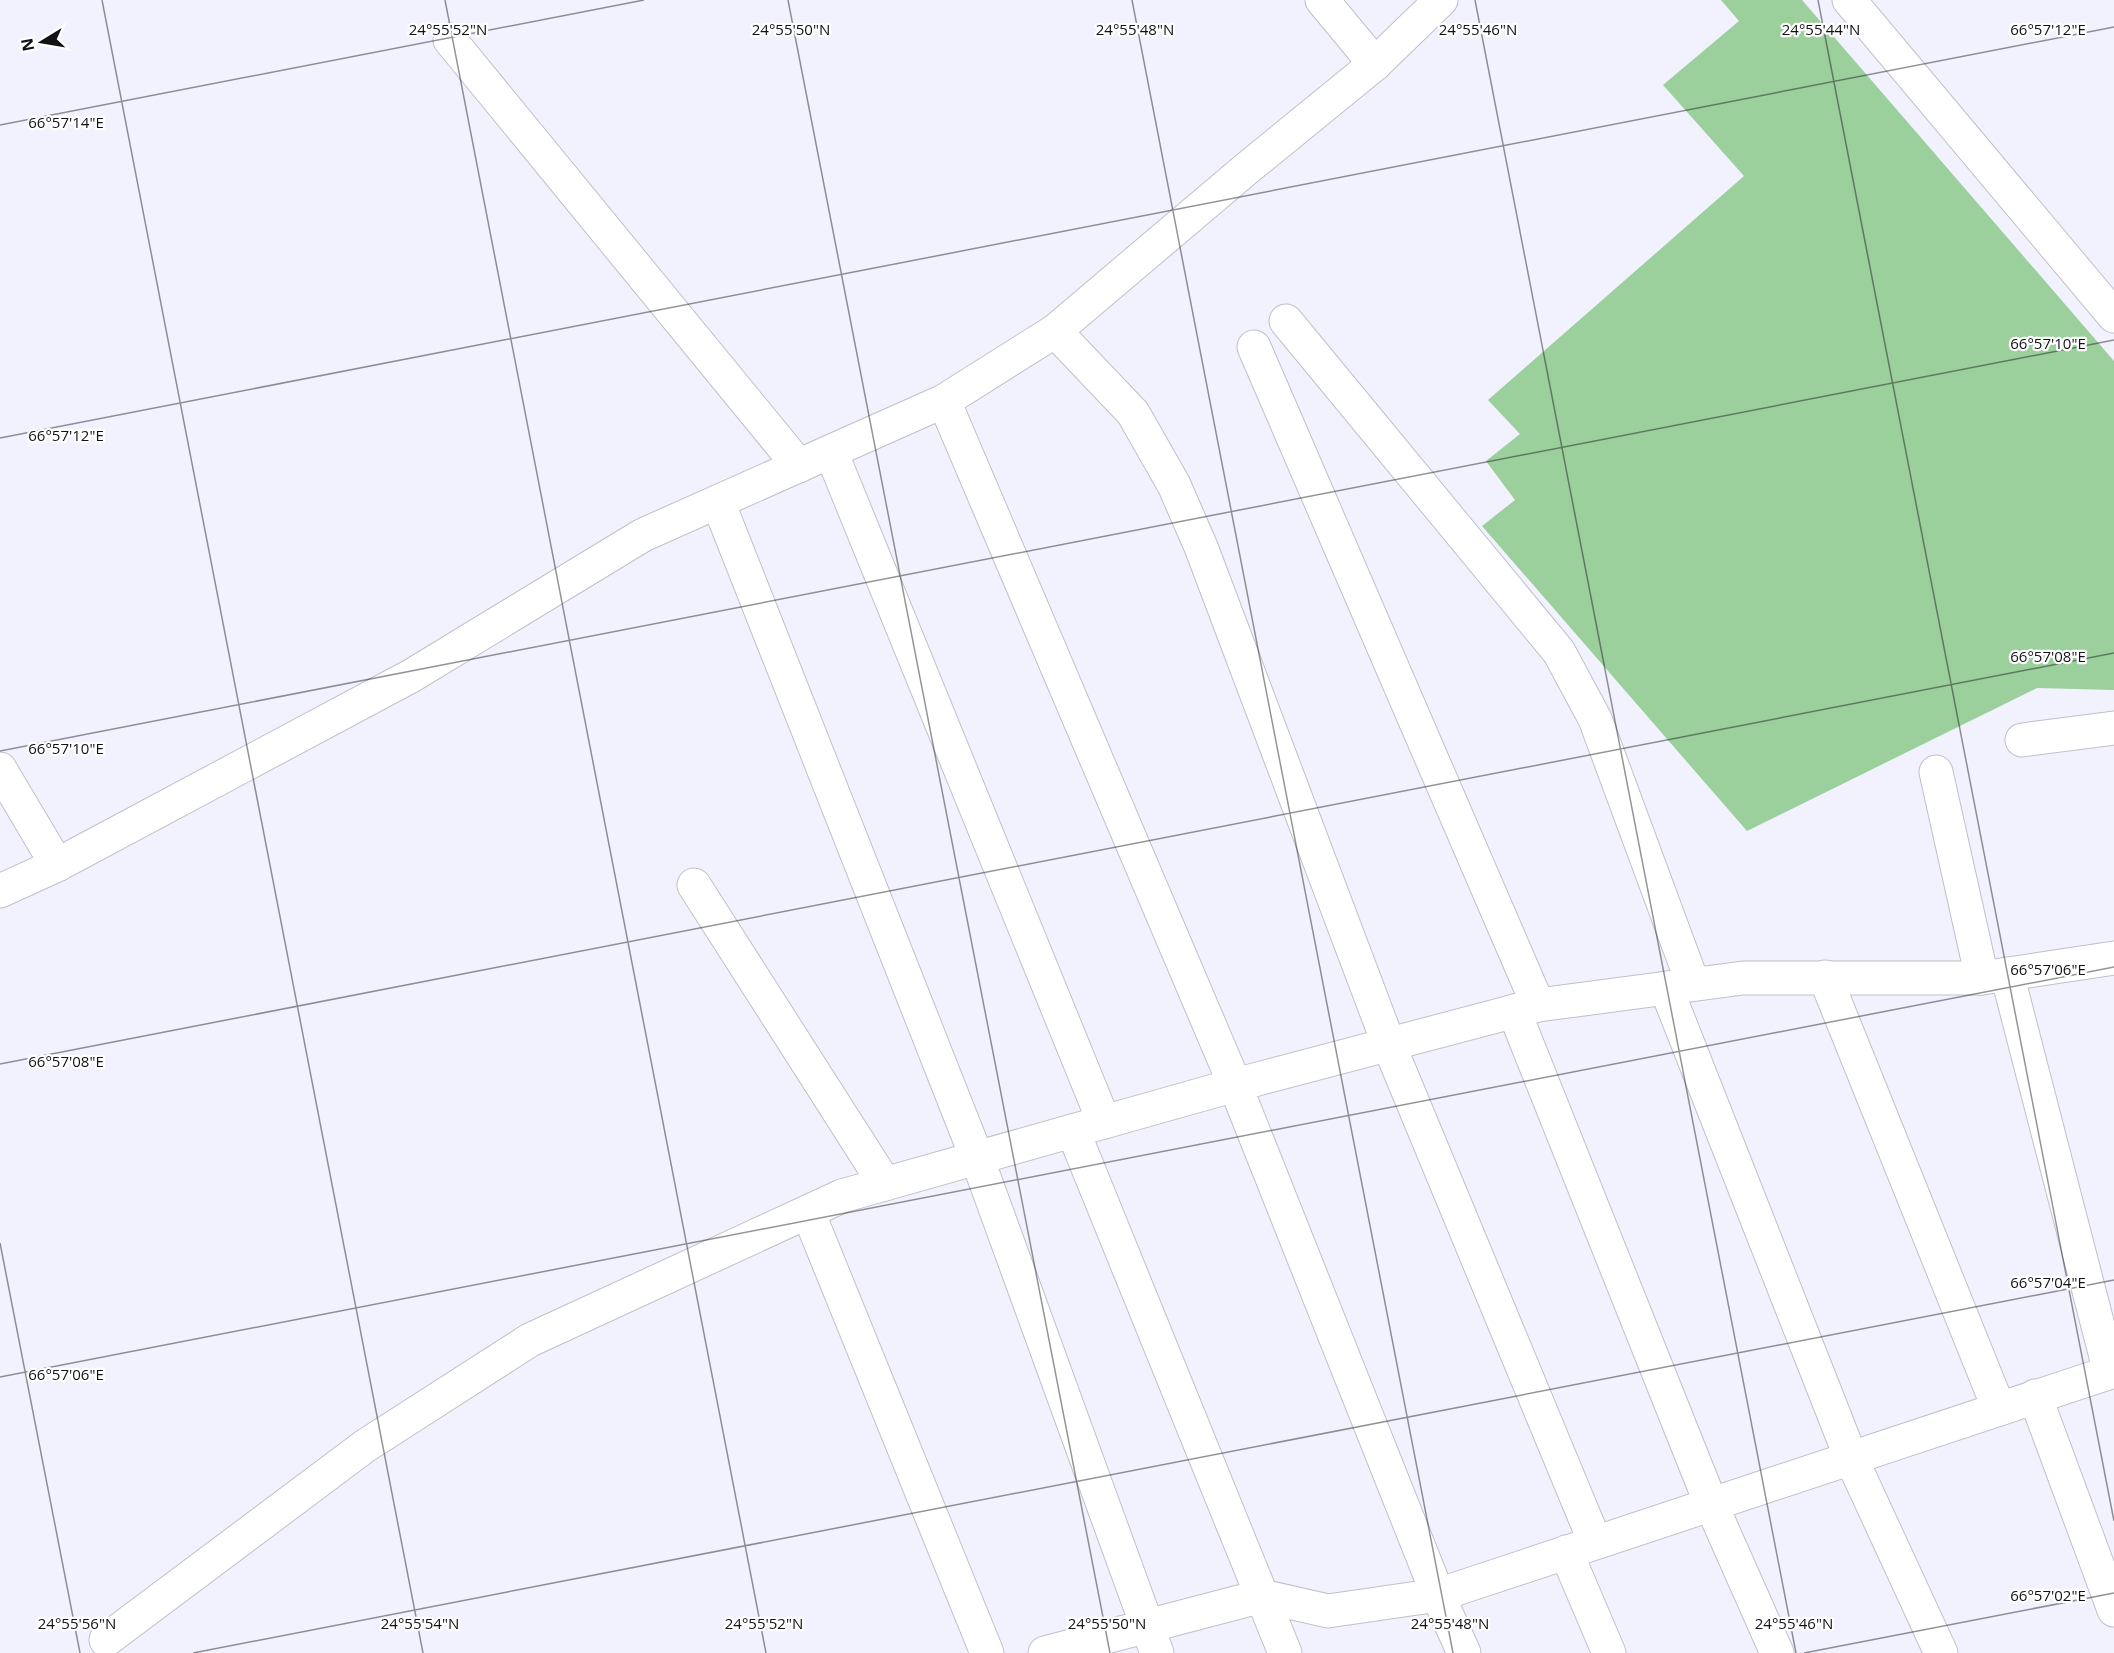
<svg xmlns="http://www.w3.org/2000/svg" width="2114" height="1653" font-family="'Open Sans',sans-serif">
<rect width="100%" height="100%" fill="#f1f2fd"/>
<polygon fill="#9bcf9c" points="1721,0 1802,0 2114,361 2114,690 2037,688 1747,831 1482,526 1515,500 1486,461 1520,434 1488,400 1744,176 1663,85 1739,21"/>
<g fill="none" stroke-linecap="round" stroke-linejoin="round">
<g stroke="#bfc0ca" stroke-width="35">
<g id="street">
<polyline points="1322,0 1375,64"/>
<polyline points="1849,0 2114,316"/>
<polyline points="450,40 799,466"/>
<polyline points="1286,321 1559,652 1595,719 1693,984"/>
<polyline points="1055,331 1133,413 1174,485 1201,547 1389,1045 1595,1542"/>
<polyline points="1254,347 1538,1005"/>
<polyline points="944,401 1235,1085 1438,1595 1464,1653"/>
<polyline points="831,452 1104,1122"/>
<polyline points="718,502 977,1158 1157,1653"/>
<polyline points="2022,740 2114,728"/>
<polyline points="0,769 57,865"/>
<polyline points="1936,772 1982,978"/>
<polyline points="694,885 885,1184"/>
<polyline points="0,891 57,865 411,676 643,535 944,401 1055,331 1245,170 1375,64 1441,0"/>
<polyline points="2007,974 2110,1372"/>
<polyline points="1825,977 1999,1409"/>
<polyline points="1666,988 1851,1458 1941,1653"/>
<polyline points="1514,1011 1711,1504 1777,1653"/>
<polyline points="1073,1131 1285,1653"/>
<polyline points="808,1212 987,1653"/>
<polyline points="2035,1396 2114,1610"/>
<polyline points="1566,1552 1609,1653"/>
<polyline points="106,1640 365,1446 530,1340 842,1196 1235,1085 1538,1005 1743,978 1982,978 2114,958"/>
<polyline points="1045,1653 1262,1596 1328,1611 1438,1595 2114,1371"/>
</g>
</g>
<use href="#street" stroke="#fff" stroke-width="33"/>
</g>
<path fill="none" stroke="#121216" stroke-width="1.5" stroke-opacity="0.45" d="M 102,0 L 423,1653M 445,0 L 766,1653M 788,0 L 1110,1653M 1132,0 L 1453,1653M 1475,0 L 1796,1653M 1818,0 L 2114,1521M 0,125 L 644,0M 0,438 L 2114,27M 0,751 L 2114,340M 0,1064 L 2114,653M 0,1243 L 80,1653M 0,1377 L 2114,967M 193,1653 L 2114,1280M 1804,1653 L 2114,1593"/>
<g font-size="15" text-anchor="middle" fill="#121216" stroke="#fff" stroke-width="4.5" stroke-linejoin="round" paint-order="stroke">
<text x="448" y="35">24°55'52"N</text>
<text x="791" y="35">24°55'50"N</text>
<text x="1135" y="35">24°55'48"N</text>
<text x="1478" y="35">24°55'46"N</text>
<text x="1821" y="35">24°55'44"N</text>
<text x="2048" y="35">66°57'12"E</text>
<text x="66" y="128">66°57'14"E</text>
<text x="2048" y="349">66°57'10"E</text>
<text x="66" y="441">66°57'12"E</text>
<text x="2048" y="662">66°57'08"E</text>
<text x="66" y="754">66°57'10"E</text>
<text x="2048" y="975">66°57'06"E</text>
<text x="66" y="1067">66°57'08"E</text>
<text x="2048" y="1288">66°57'04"E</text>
<text x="66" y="1380">66°57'06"E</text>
<text x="2048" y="1601">66°57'02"E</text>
<text x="77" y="1629">24°55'56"N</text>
<text x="420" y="1629">24°55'54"N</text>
<text x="764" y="1629">24°55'52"N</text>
<text x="1107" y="1629">24°55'50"N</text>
<text x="1450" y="1629">24°55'48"N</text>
<text x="1794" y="1629">24°55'46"N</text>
</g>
<g transform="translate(42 42) rotate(259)" stroke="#ffffff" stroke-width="4.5" paint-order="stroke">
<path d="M0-4.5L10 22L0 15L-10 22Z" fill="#121216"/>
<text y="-9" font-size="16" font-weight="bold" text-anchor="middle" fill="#121216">N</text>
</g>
</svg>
